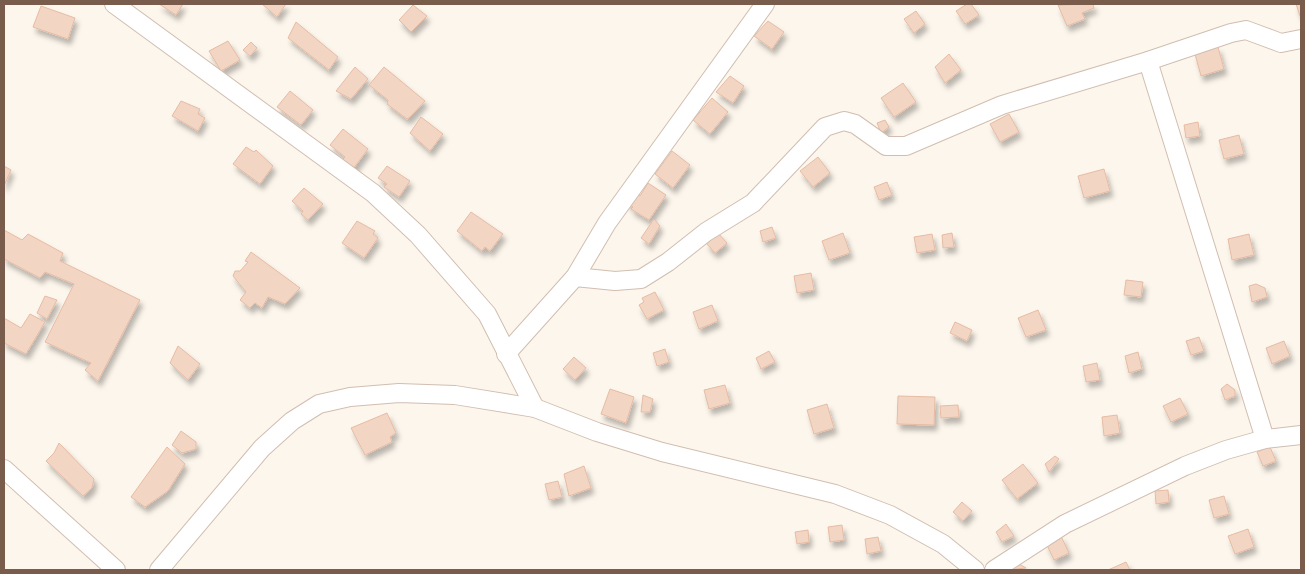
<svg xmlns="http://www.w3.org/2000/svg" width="1305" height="574" font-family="'Public Sans',sans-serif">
<defs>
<filter id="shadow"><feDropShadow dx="3" dy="5.5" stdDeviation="2.5" flood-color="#0004"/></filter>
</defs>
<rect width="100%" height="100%" fill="#fdf6ec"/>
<g fill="#f3d5c3" stroke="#e6bba3" filter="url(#shadow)">
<polygon points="159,4 183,4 176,15"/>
<polygon points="262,4 286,4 277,17"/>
<polygon points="967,4 971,4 979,15 965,24 956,11"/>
<polygon points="1093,4 1094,8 1082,13 1085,19 1067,26 1058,5"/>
<polygon points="1296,4 1301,4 1301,16 1300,16"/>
<polygon points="413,5 427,16 411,32 399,20"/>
<polygon points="41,6 75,18 68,39 33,27"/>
<polygon points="916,11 925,24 914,33 904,19"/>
<polygon points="768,21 784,32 772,49 754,36"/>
<polygon points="296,22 338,57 329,70 288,38"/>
<polygon points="228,41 240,60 221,71 209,51"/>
<polygon points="251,42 257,48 250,56 243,50"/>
<polygon points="1218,47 1224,69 1201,76 1195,54"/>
<polygon points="949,54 961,70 945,83 935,67"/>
<polygon points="355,67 368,79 351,99 336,91"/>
<polygon points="384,67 425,101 410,117 407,119 387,104 388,100 369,85"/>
<polygon points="730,76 744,86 733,103 716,92"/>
<polygon points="903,83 916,102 894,117 881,98"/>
<polygon points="290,91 313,110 301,125 277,107"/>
<polygon points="712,98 728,112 710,134 693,120"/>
<polygon points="181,101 200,109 198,114 205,118 198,131 172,116"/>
<polygon points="1009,114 1019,132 1000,142 990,124"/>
<polygon points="421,117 443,134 430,151 410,133"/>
<polygon points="885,120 889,127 881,133 877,123"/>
<polygon points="1198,122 1200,136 1186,138 1184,125"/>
<polygon points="343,129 368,149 353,169 342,160 345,157 330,145"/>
<polygon points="1239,135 1244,154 1224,159 1219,140"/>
<polygon points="246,147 254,152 256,150 273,166 260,184 233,164"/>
<polygon points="672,151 690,165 673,188 655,174"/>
<polygon points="818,157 830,173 813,187 800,171"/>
<polygon points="4,166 11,170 4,186"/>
<polygon points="387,166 410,181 399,197 384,187 387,184 378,178"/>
<polygon points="1104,169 1110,191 1084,198 1078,176"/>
<polygon points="887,182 892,195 879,200 874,187"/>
<polygon points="648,183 666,195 649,220 631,209 633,207 626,202 633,191 640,196"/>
<polygon points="304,188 323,204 308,220 301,214 303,211 292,201"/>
<polygon points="471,212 503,234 490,251 485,247 482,251 457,231"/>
<polygon points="654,219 660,226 649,244 641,238"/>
<polygon points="357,221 375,231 373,234 378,238 364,258 342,243"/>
<polygon points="772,227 776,238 763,242 760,231"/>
<polygon points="4,230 22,240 28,234 63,253 60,261 140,300 98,381 85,370 91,363 45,342 74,284 45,272 40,278 4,259"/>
<polygon points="718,233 727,243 715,253 706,243"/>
<polygon points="843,233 850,253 829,260 822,241"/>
<polygon points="952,233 954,247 943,248 942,235"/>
<polygon points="932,234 935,250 917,253 914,237"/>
<polygon points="1249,234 1254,255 1232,260 1228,239"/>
<polygon points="251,252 300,288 285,304 268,297 262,308 255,303 250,308 240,300 246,292 233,276 235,271 240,271 248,262 245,261"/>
<polygon points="811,273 814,290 797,293 794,276"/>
<polygon points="1126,280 1143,282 1141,297 1124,295"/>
<polygon points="1256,284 1265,288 1267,297 1252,302 1249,286"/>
<polygon points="655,292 664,310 647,319 639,305 644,302 642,298"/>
<polygon points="45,296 57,300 47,319 37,313"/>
<polygon points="712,305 718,321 699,329 693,312"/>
<polygon points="1038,310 1046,330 1026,337 1018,318"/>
<polygon points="30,314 45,322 26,354 4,343 4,318 21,328"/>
<polygon points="955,322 972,330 967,341 950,333"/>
<polygon points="1199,337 1204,351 1191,355 1186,341"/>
<polygon points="1284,341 1290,356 1272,364 1266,348"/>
<polygon points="178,346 200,364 188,380 170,363"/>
<polygon points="665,349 669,362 657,366 653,353"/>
<polygon points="769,351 775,362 761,369 756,358"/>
<polygon points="1138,352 1142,369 1129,373 1125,356"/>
<polygon points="574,357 586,368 575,380 563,369"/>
<polygon points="1097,363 1100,380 1086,382 1083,366"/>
<polygon points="1227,384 1235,390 1235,396 1225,400 1221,389"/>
<polygon points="725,385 730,403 709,409 704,390"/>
<polygon points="610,389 634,397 626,423 601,414"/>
<polygon points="643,395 653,399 650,412 641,412"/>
<polygon points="898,396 935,397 934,425 897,424"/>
<polygon points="1180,398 1188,414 1171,422 1163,406"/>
<polygon points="827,404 834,428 814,434 807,410"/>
<polygon points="958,405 959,417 941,418 940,406"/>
<polygon points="387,413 396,433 390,437 392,442 365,455 351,428"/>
<polygon points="1117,415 1120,433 1104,436 1102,417"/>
<polygon points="181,431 196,442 196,449 182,453 172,445"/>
<polygon points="59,443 94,479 92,488 83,496 46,461 54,453"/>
<polygon points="167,447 185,464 168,491 145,507 131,497"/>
<polygon points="1270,447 1276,461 1263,466 1257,452"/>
<polygon points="1055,456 1059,459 1049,472 1045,464"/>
<polygon points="1023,464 1038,483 1017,499 1002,480"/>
<polygon points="584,466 591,488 569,496 564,474"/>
<polygon points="558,481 562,497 549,500 545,484"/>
<polygon points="1168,490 1169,502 1156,504 1155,491"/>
<polygon points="1224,496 1229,514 1214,518 1209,500"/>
<polygon points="962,502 972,511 963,521 953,512"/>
<polygon points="1006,524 1014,536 1002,542 996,532"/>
<polygon points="842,525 844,540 830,542 828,527"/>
<polygon points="1248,529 1254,547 1235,554 1228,536"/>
<polygon points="808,530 809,542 797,544 795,532"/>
<polygon points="1061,536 1069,553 1054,560 1046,543"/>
<polygon points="878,537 881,551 867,554 865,539"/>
<polygon points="1014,561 1026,568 1008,570"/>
<polygon points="1126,562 1130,570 1108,570"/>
</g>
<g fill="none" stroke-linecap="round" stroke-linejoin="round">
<g stroke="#d1beb0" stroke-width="20">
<g id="street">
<polyline points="114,4 373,193 418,235 487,314 535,408"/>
<polyline points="1148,61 1265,439"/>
<polyline points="575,277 615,281 641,279 668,262 706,232 753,203 825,127 844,121 855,124 886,146 906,146 1002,105 1148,61 1231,33 1246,30 1281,43 1301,39"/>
<polyline points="506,354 575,277 607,223 765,4"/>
<polyline points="4,469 116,570"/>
<polyline points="159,570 262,448 292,421 319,404 350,397 399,393 455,395 535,408 597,432 662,452 835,494 890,515 943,544 975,570"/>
<polyline points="994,570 1065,524 1185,466 1226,450 1265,439 1301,435"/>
</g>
</g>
<use href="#street" stroke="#fff" stroke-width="18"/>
</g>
<rect width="1305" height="574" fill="none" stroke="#7a5c4d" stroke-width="10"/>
</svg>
